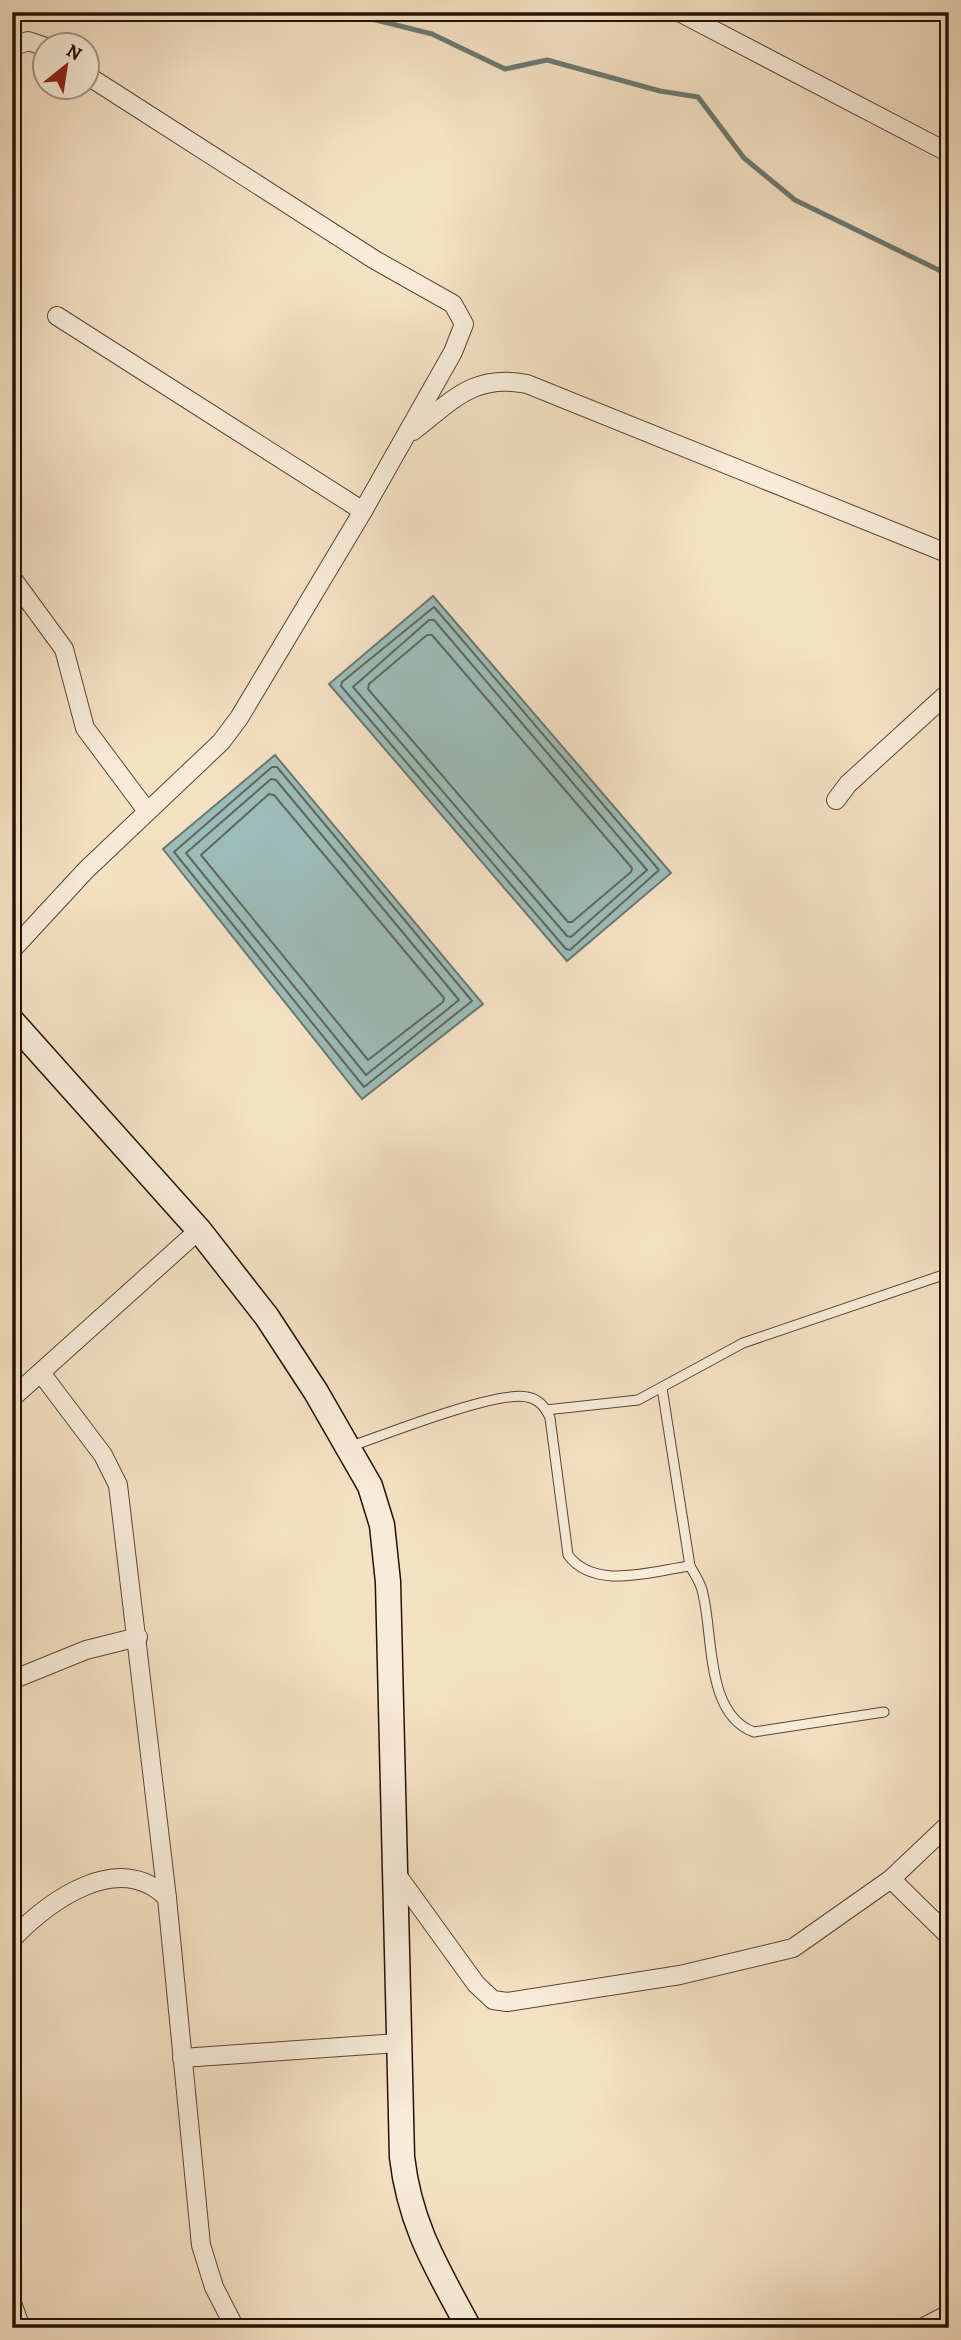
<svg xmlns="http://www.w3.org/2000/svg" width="961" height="2340" font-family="Alegreya,serif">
<rect width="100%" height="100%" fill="#f4e0c3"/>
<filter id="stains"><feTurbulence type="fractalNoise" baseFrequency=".00286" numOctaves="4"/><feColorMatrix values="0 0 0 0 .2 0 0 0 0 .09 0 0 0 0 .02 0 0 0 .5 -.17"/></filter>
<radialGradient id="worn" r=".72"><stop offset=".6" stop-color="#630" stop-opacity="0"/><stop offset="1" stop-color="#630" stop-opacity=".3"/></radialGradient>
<g fill="#9cbcb8" stroke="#6c7870" stroke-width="2">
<polygon points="433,596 671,873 567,961 329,684"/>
<polygon points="275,755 483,1004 362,1099 163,849"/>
</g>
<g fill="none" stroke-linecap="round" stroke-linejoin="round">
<g stroke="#60685e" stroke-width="2">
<polygon points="434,607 659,870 570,950 566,949 341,686 342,682"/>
<polygon points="429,620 434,620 647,870 571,937 567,936 353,687"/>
<polygon points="427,635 432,635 632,868 631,872 572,922 568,922 368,689 369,684"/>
<polygon points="272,767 277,767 472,1001 364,1087 174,852"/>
<polygon points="271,779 276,780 459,1000 366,1075 186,853"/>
<polygon points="269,794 274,795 444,998 443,1002 368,1060 201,855"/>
</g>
<polyline stroke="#6c7870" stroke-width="5" points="344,12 432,34 505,69 547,60 660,91 698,97 744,158 795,200 949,275"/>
<g stroke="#584634" stroke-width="11">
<g id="lane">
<path d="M 662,1388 L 690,1566 C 694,1573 700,1582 702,1590 C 714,1632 704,1714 754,1732 L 884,1712"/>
<polyline points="546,1410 638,1400 743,1343 949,1273"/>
<path d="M 349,1447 C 384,1435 497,1390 527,1397 C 539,1399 546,1408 550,1418 L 568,1555 C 595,1591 651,1571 690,1566"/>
</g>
</g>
<g stroke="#584634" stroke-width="20">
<g id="street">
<polyline points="679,12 949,153"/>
<polyline points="12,47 28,41 46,47"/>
<polyline points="57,316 363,511"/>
<path d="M 413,431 C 452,401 474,373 527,384 L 949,554"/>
<polyline points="12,578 64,649 85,728 147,811"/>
<polyline points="836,800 848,784 949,692"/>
<polyline points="12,950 86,870 221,742 239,718 363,511 453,352 464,324 453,304 375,260 88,76"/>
<polyline points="41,1373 103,1455 118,1485 167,1898 201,2245 214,2287 235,2328"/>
<polyline points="12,1398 199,1230"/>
<polyline points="12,1680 86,1650 138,1637"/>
<polyline points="395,1872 476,1984 493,2000 507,2002 680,1975 793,1948 891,1879 949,1824"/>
<polyline points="891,1879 949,1936"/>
<path d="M 12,1939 C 49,1901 119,1849 167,1898"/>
<polyline points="182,2058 398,2043"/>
<polyline points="12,2303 21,2328"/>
<polyline points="922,2328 949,2314"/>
</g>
</g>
<g stroke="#241305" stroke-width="27">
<path id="secondary" d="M 12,1021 L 199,1230 L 267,1317 L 316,1392 L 370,1486 L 382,1525 L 388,1582 L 402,2157 C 410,2226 437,2268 469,2328"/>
</g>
<use href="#lane" stroke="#f8ebd8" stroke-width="9"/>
<use href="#street" stroke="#f8ebd8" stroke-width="18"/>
<use href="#secondary" stroke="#f8ebd8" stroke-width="24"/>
</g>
<rect width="961" height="2340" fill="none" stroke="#f4e0c3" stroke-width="42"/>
<rect x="14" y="14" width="933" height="2312" fill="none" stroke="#241305" stroke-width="3.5"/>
<rect x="21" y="21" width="919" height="2298" fill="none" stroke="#241305" stroke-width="2"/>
<g transform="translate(66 66) rotate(30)"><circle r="33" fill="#f8ebd8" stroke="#a39584" stroke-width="2"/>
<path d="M0-5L12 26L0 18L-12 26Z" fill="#8f2418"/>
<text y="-10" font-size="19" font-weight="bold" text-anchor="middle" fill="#241305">N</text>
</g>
<rect width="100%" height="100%" filter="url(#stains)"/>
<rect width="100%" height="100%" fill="url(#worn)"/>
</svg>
